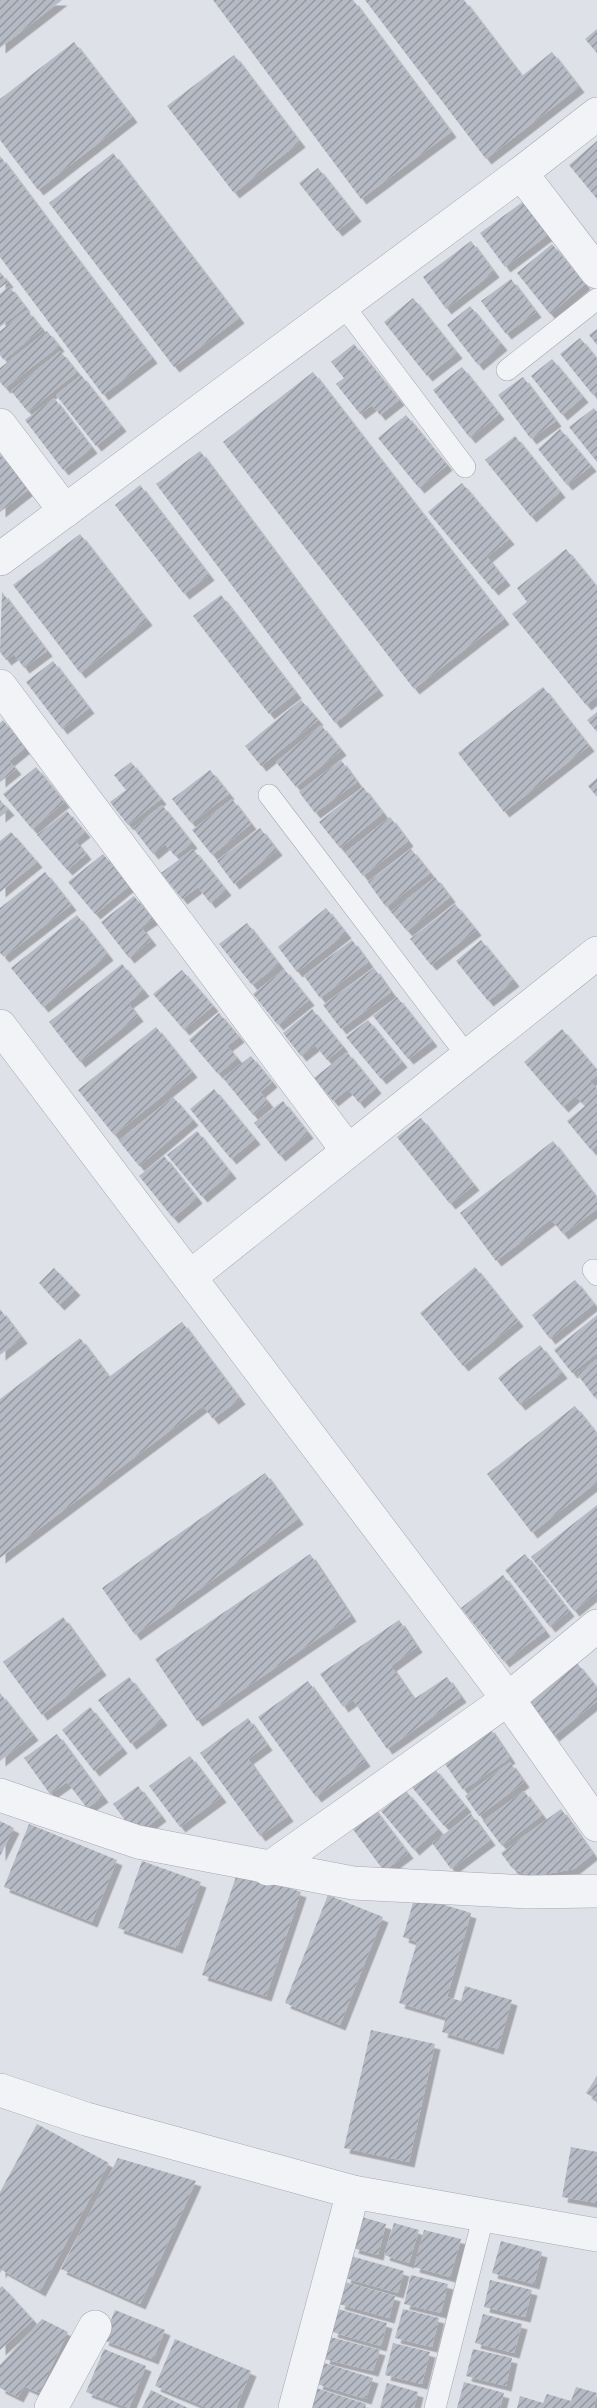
<svg xmlns="http://www.w3.org/2000/svg" width="597" height="2408" font-family="Jost,sans-serif">
<defs>
<pattern id="building-hatch" width="6" height="6" patternUnits="userSpaceOnUse" patternTransform="scale(1.5)"><rect width="6" height="6" fill="#b6bac4"/><path d="M-1 1l2-2M0 6l6-6M5 7l2-2" fill="none" stroke="#9498a1"/></pattern>
<filter id="shadow"><feDropShadow dx="5.5" dy="5.5" stdDeviation="0" flood-color="#0004"/></filter>
</defs>
<rect width="100%" height="100%" fill="#dfe1e8"/>
<g fill="url(#building-hatch)" filter="url(#shadow)">
<polygon points="0,0 62,0 0,48"/>
<polygon points="213,0 353,0 451,132 361,199"/>
<polygon points="365,0 464,0 522,76 552,52 579,87 486,159"/>
<polygon points="597,29 597,53 585,39"/>
<polygon points="74,42 132,117 38,190 0,140 0,99"/>
<polygon points="234,55 300,142 234,193 167,106"/>
<polygon points="597,141 597,199 569,165"/>
<polygon points="113,153 239,318 174,367 49,203"/>
<polygon points="0,156 152,358 103,395 0,257"/>
<polygon points="318,168 356,216 337,231 299,183"/>
<polygon points="524,201 549,234 505,267 480,233"/>
<polygon points="471,241 494,272 446,309 423,277"/>
<polygon points="552,244 585,284 550,314 517,273"/>
<polygon points="0,272 8,282 0,288"/>
<polygon points="511,279 536,312 506,334 481,301"/>
<polygon points="9,286 25,307 0,327 0,294"/>
<polygon points="413,298 457,353 427,376 384,322"/>
<polygon points="470,306 502,345 478,365 447,325"/>
<polygon points="27,310 42,329 4,360 0,355 0,331"/>
<polygon points="597,329 597,345 589,335"/>
<polygon points="47,331 59,346 5,388 0,382 0,368"/>
<polygon points="580,338 597,359 597,391 593,395 560,354"/>
<polygon points="354,344 399,400 380,415 372,405 360,414 336,384 344,378 331,362"/>
<polygon points="60,351 77,372 28,412 11,391"/>
<polygon points="552,359 583,397 562,415 531,376"/>
<polygon points="462,367 499,414 470,438 433,390"/>
<polygon points="313,372 504,619 414,689 223,442"/>
<polygon points="81,375 121,426 96,446 56,395"/>
<polygon points="523,377 556,421 531,439 498,395"/>
<polygon points="54,398 92,448 63,470 25,420"/>
<polygon points="594,408 597,412 597,462 569,427"/>
<polygon points="406,415 447,465 419,488 378,438"/>
<polygon points="560,429 591,466 567,485 538,449"/>
<polygon points="515,436 560,492 531,517 485,460"/>
<polygon points="200,451 378,690 335,723 156,484"/>
<polygon points="0,454 28,490 0,512"/>
<polygon points="462,483 509,539 487,557 505,580 493,590 428,512"/>
<polygon points="140,485 209,575 184,594 115,505"/>
<polygon points="80,534 147,620 80,673 13,585"/>
<polygon points="566,549 597,587 597,696 586,705 512,614 527,602 517,588"/>
<polygon points="2,592 47,651 24,668 14,654 6,660 0,652"/>
<polygon points="221,595 296,693 269,714 193,616"/>
<polygon points="53,661 89,708 62,729 26,682"/>
<polygon points="543,687 589,746 504,812 458,753"/>
<polygon points="301,700 318,720 261,766 245,746"/>
<polygon points="597,712 597,732 587,720"/>
<polygon points="3,720 25,748 9,761 16,769 0,782 0,723"/>
<polygon points="321,725 341,750 296,787 276,762"/>
<polygon points="341,760 357,782 315,813 299,792"/>
<polygon points="131,762 161,799 128,825 110,802 126,790 114,775"/>
<polygon points="36,767 64,802 32,829 3,794"/>
<polygon points="210,770 229,794 191,823 172,799"/>
<polygon points="597,778 597,797 588,786"/>
<polygon points="363,787 383,813 340,848 319,822"/>
<polygon points="232,799 251,824 212,855 192,830"/>
<polygon points="0,800 9,810 0,817"/>
<polygon points="162,805 192,843 175,856 165,844 153,854 133,828"/>
<polygon points="67,811 85,832 75,840 86,854 67,870 37,835"/>
<polygon points="390,817 408,841 363,876 345,853"/>
<polygon points="260,828 277,850 234,884 217,861"/>
<polygon points="11,832 37,862 0,892 0,841"/>
<polygon points="193,849 226,890 210,903 198,887 182,899 161,873"/>
<polygon points="411,849 430,873 386,907 368,882"/>
<polygon points="103,854 129,886 95,914 68,882"/>
<polygon points="45,872 71,905 4,957 0,953 0,908"/>
<polygon points="435,877 450,897 407,931 391,912"/>
<polygon points="134,896 153,919 141,927 151,940 129,958 101,922"/>
<polygon points="455,904 476,930 431,965 410,939"/>
<polygon points="326,908 346,933 297,972 278,947"/>
<polygon points="77,915 108,955 43,1007 11,968"/>
<polygon points="247,923 279,964 252,985 219,944"/>
<polygon points="352,940 368,962 320,998 304,976"/>
<polygon points="481,940 514,981 488,1001 456,961"/>
<polygon points="122,964 144,991 128,1003 138,1016 80,1062 49,1022"/>
<polygon points="374,968 391,992 341,1029 323,1005"/>
<polygon points="284,969 309,1000 278,1025 253,994"/>
<polygon points="182,970 213,1006 184,1030 153,994"/>
<polygon points="397,997 432,1041 408,1059 373,1016"/>
<polygon points="312,1009 343,1047 327,1060 315,1045 301,1056 283,1033"/>
<polygon points="219,1013 239,1037 227,1046 237,1058 218,1074 189,1040"/>
<polygon points="368,1020 402,1062 381,1079 346,1037"/>
<polygon points="156,1027 192,1072 114,1135 78,1090"/>
<polygon points="562,1029 597,1070 597,1075 590,1081 597,1089 597,1145 591,1150 567,1121 585,1106 575,1096 563,1107 524,1062"/>
<polygon points="347,1052 376,1088 359,1103 348,1089 333,1101 314,1078"/>
<polygon points="251,1056 272,1082 260,1092 268,1102 253,1115 223,1078"/>
<polygon points="214,1089 255,1139 231,1159 190,1109"/>
<polygon points="173,1097 193,1120 139,1166 119,1141"/>
<polygon points="283,1101 308,1133 280,1156 254,1123"/>
<polygon points="421,1118 474,1185 450,1204 397,1137"/>
<polygon points="197,1131 231,1173 202,1197 167,1155"/>
<polygon points="553,1141 597,1198 597,1209 563,1234 551,1219 496,1261 460,1213"/>
<polygon points="164,1156 197,1198 173,1218 139,1176"/>
<polygon points="475,1267 518,1321 463,1366 420,1313"/>
<polygon points="54,1268 75,1290 59,1305 39,1283"/>
<polygon points="575,1280 594,1304 550,1339 532,1315"/>
<polygon points="0,1309 22,1338 0,1355"/>
<polygon points="597,1315 597,1353 572,1373 554,1350"/>
<polygon points="182,1322 240,1399 213,1419 203,1406 0,1558 0,1399 80,1338 109,1377"/>
<polygon points="540,1345 562,1373 520,1405 498,1378"/>
<polygon points="597,1359 597,1397 595,1398 577,1374"/>
<polygon points="575,1406 597,1434 597,1482 532,1533 487,1474"/>
<polygon points="265,1473 298,1519 135,1635 102,1588"/>
<polygon points="597,1505 597,1592 574,1611 531,1557"/>
<polygon points="310,1554 351,1616 197,1721 155,1659"/>
<polygon points="525,1554 569,1611 550,1627 505,1570"/>
<polygon points="503,1575 545,1631 504,1662 461,1608"/>
<polygon points="63,1617 101,1670 42,1715 3,1662"/>
<polygon points="399,1620 417,1647 391,1666 414,1699 447,1677 461,1697 387,1749 353,1700 343,1707 320,1674"/>
<polygon points="577,1663 597,1688 597,1701 554,1736 527,1703"/>
<polygon points="129,1677 162,1720 131,1744 98,1700"/>
<polygon points="308,1681 365,1761 316,1797 258,1717"/>
<polygon points="0,1693 33,1735 0,1761"/>
<polygon points="90,1707 122,1748 94,1771 62,1730"/>
<polygon points="248,1718 267,1745 248,1759 288,1816 260,1836 200,1753"/>
<polygon points="489,1727 510,1758 463,1790 443,1761"/>
<polygon points="57,1734 103,1797 87,1808 67,1782 50,1794 24,1758"/>
<polygon points="190,1756 221,1797 180,1827 149,1786"/>
<polygon points="510,1762 524,1782 479,1816 465,1796"/>
<polygon points="434,1768 466,1807 444,1826 411,1786"/>
<polygon points="138,1786 161,1816 136,1835 113,1804"/>
<polygon points="406,1791 438,1829 414,1850 381,1811"/>
<polygon points="524,1791 542,1815 502,1846 483,1821"/>
<polygon points="372,1806 408,1853 384,1871 349,1824"/>
<polygon points="561,1809 593,1854 574,1869 530,1877 512,1868 501,1853"/>
<polygon points="471,1814 490,1840 451,1869 432,1843"/>
<polygon points="0,1821 14,1828 0,1856"/>
<polygon points="29,1824 117,1860 92,1922 4,1887"/>
<polygon points="142,1861 201,1882 177,1948 118,1928"/>
<polygon points="238,1871 301,1892 266,1996 202,1975"/>
<polygon points="328,1895 383,1917 340,2025 285,2003"/>
<polygon points="415,1896 471,1913 447,1997 461,2001 465,1986 512,2000 498,2049 442,2032 446,2017 399,2003 417,1942 403,1937"/>
<polygon points="371,2030 435,2044 409,2162 344,2148"/>
<polygon points="597,2076 597,2100 586,2093"/>
<polygon points="37,2124 109,2163 40,2291 2,2270 0,2273 0,2192"/>
<polygon points="571,2147 597,2152 597,2203 562,2197"/>
<polygon points="118,2158 196,2181 140,2304 61,2269"/>
<polygon points="362,2217 386,2224 378,2255 353,2248"/>
<polygon points="394,2223 419,2230 409,2263 384,2255"/>
<polygon points="424,2230 461,2239 450,2277 414,2267"/>
<polygon points="501,2241 542,2252 534,2284 492,2273"/>
<polygon points="351,2256 404,2271 398,2293 345,2278"/>
<polygon points="411,2275 448,2284 441,2313 404,2304"/>
<polygon points="490,2280 532,2290 525,2317 484,2307"/>
<polygon points="345,2282 395,2296 389,2318 339,2304"/>
<polygon points="2,2286 33,2320 0,2350 0,2288"/>
<polygon points="338,2309 387,2323 381,2346 332,2332"/>
<polygon points="403,2309 439,2318 432,2347 395,2338"/>
<polygon points="115,2310 165,2330 153,2359 103,2340"/>
<polygon points="483,2314 522,2324 514,2353 475,2343"/>
<polygon points="42,2319 68,2332 39,2393 24,2386 18,2397 0,2388 0,2365"/>
<polygon points="330,2337 380,2350 373,2371 324,2359"/>
<polygon points="175,2339 251,2371 236,2408 208,2408 155,2386"/>
<polygon points="393,2343 430,2352 422,2384 385,2375"/>
<polygon points="104,2349 146,2366 129,2408 86,2392"/>
<polygon points="473,2349 512,2358 506,2386 466,2376"/>
<polygon points="324,2363 373,2378 366,2399 317,2384"/>
<polygon points="464,2382 504,2393 500,2408 457,2408"/>
<polygon points="387,2383 418,2392 414,2408 380,2408"/>
<polygon points="576,2387 597,2393 594,2408 517,2408 520,2396 543,2403 547,2394 571,2401"/>
<polygon points="316,2388 366,2404 365,2408 310,2408"/>
<polygon points="151,2390 188,2408 142,2408"/>
</g>
<g fill="none" stroke-linecap="round" stroke-linejoin="round">
<g stroke="#a4a8b2" stroke-width="22">
<g id="service">
<polyline points="343,305 465,467"/>
<polyline points="507,370 597,299"/>
<polyline points="269,795 468,1057"/>
<polyline points="593,1270 597,1275"/>
<polyline points="435,2408 484,2214"/>
</g>
</g>
<g stroke="#a4a8b2" stroke-width="34">
<g id="minor">
<polyline points="521,173 597,272"/>
<polyline points="0,425 65,511"/>
<polyline points="0,559 521,173 597,114"/>
<polyline points="0,686 348,1151"/>
<polyline points="0,1026 508,1699 597,1825"/>
<polyline points="190,1277 597,953"/>
<polyline points="0,1795 138,1842 353,1883 528,1892 597,1891"/>
<polyline points="268,1869 508,1699 597,1626"/>
<polyline points="0,2090 86,2119 353,2192 597,2235"/>
<polyline points="51,2408 95,2327"/>
<polyline points="295,2408 353,2192"/>
</g>
</g>
<use href="#service" stroke="#f1f3f6" stroke-width="21"/>
<use href="#minor" stroke="#f1f3f6" stroke-width="33"/>
</g>
</svg>
